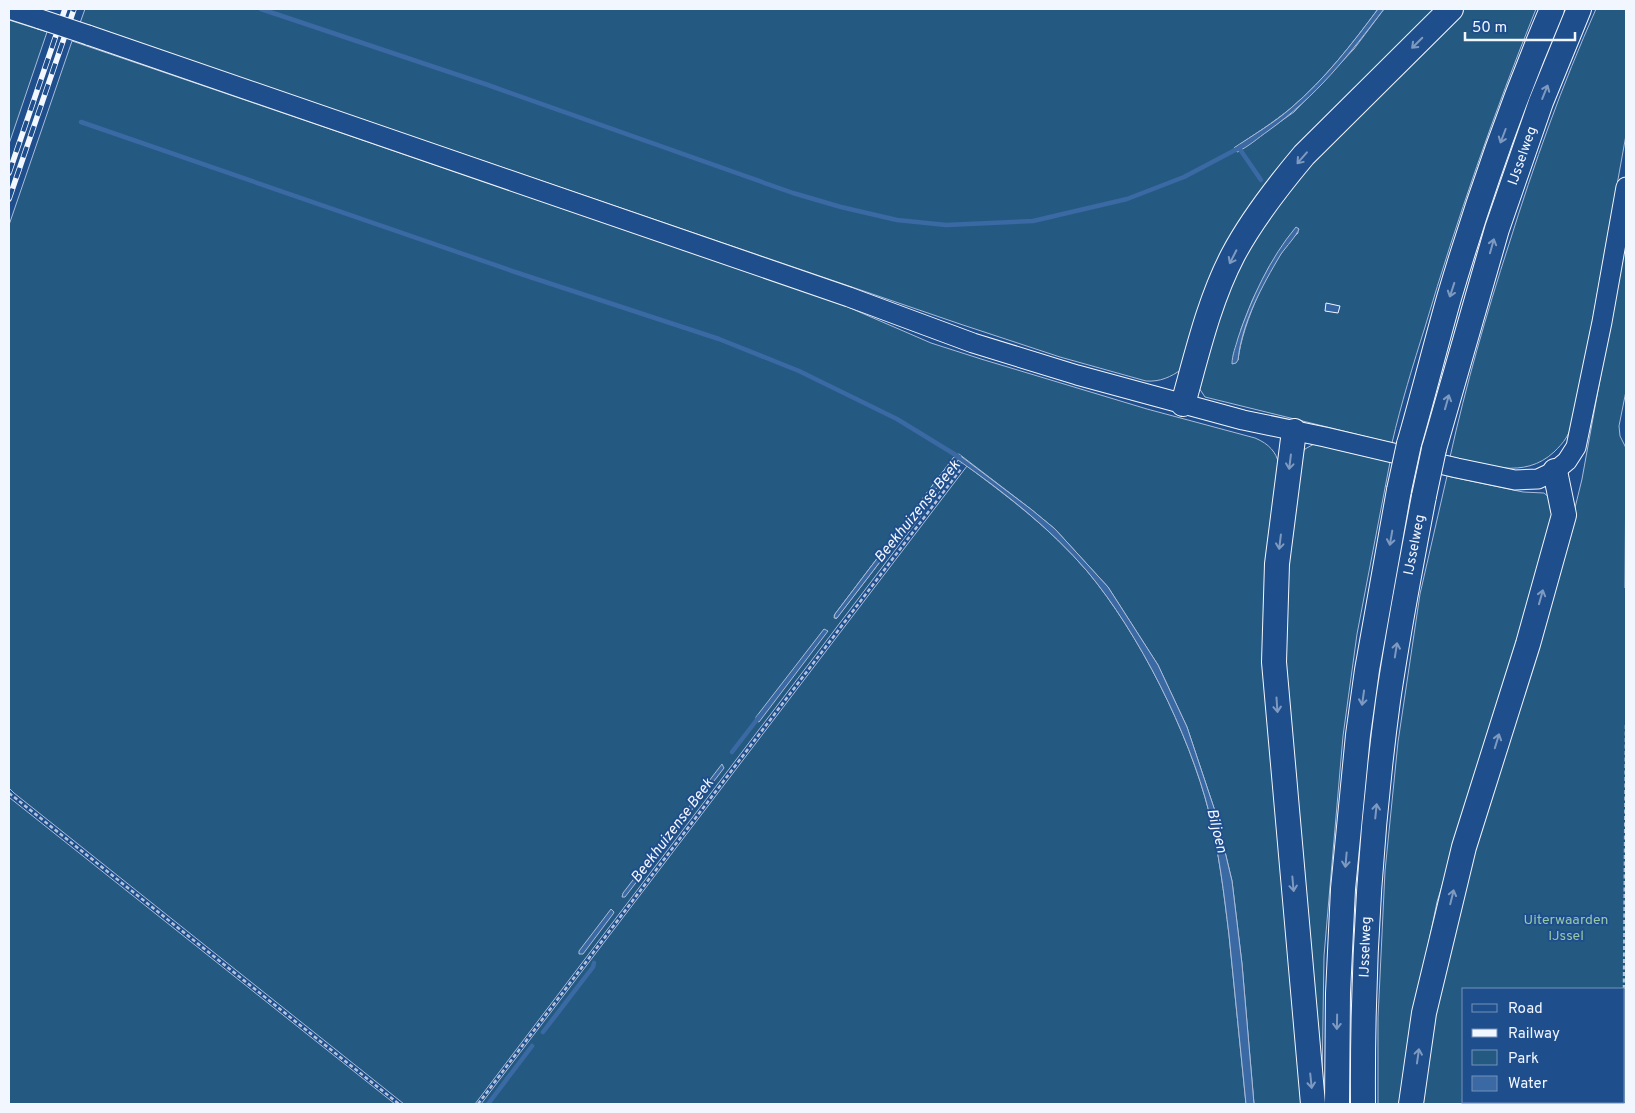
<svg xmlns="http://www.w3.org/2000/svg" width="1635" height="1113" font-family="Overpass,sans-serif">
<rect width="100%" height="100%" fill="#1f4e8c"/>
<g fill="#245a82" stroke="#a8bbd7" fill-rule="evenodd">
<path d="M 85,9 L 1378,9 C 1352,44 1325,79 1291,108 C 1274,122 1254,135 1234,148 L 1237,152 L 1294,112 L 1354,49 L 1384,9 L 1440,9 L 1297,151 L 1182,369 C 1171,377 1160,382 1146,381 L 1060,357 L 960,324 L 80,23 Z"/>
<path d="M 1460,9 L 1536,9 C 1494,113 1457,219 1425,327 C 1413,365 1401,404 1392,443 L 1205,397 L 1199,388 L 1228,281 L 1277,200 ZM 1298,228 L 1298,233 C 1271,258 1242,324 1238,360 L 1241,329 L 1252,301 L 1269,267 Z"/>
<path d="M 1596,9 L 1626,9 L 1626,135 L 1578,401 C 1575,413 1573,427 1566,438 C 1563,443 1558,448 1554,452 C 1524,480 1485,465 1450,457 C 1466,385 1486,315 1509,244 C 1534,164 1562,85 1596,9 Z"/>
<polygon points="9,20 47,32 9,144"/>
<path d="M 72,41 L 834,301 L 931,343 L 981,359 L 1147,409 L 1255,438 C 1284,450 1281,472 1278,499 L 1306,1104 L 1254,1104 L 1242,964 L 1232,881 L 1216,814 L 1187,727 L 1158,665 L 1108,587 L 1055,529 L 1032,510 L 959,454 L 954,457 L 835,614 L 834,616 L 836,619 L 959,459 L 962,462 L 475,1104 L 404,1104 L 14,793 L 9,788 L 9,225 Z"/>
<path d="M 1626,236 L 1626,391 L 1619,426 L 1620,436 L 1626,448 L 1625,588 L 1626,589 L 1626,1104 L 1419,1104 L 1452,925 L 1563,557 L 1582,479 ZM 1464,989 L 1624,989 L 1624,1102 L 1464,1102 Z"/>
<polygon points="1314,444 1390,462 1357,634 1343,736 1324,956 1322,1081 1281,618 1299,457 1305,449"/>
<path d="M 967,466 C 1011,499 1051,529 1087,571 C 1139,633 1189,733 1209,812 C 1219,852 1224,894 1229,935 C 1235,991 1240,1048 1246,1104 L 481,1104 Z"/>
<polygon points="1447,476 1523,492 1544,493 1551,499 1556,508 1541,565 1437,902 1411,1029 1405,1104 1378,1104 1378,1018 1385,871 1398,742 1420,594"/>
<polygon points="9,797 10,798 395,1104 9,1104"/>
</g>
<g fill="#3b69a3" stroke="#a8bbd7">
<path d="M 1378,9 L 1384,9 C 1348,56 1317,96 1268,131 C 1258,138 1248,147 1237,152 L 1234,148 C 1253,135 1274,123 1291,108 C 1325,79 1352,44 1378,9 Z"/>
<path d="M 1296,227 L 1299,229 C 1297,235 1286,247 1281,254 C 1262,286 1242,322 1238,360 L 1236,363 L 1232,364 C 1232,355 1236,346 1238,338 C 1251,299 1270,258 1296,227 Z"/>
<path d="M 958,454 L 1032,510 L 1055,529 L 1108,587 L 1158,665 L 1187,727 L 1216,814 L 1232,881 L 1242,964 L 1254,1104 L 1246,1104 C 1240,1048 1235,991 1229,935 C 1224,894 1219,852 1209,812 C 1189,733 1139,633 1087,571 C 1050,528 1004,492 958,460 L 837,618 L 834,618 L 835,614 L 954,457 Z"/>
<polygon points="824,629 828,631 759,722 756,721 756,717"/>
<polygon points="722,764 724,768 625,897 622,897 623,893"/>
<polygon points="611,909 614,912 613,914 583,954 579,954 579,951"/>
</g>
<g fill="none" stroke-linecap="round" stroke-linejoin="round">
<g stroke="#3b69a3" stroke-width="4.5">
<polyline points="261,9 488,85 793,193 841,207 897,220 946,225 1033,221 1127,199 1184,177 1239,148"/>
<polyline points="81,122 521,274 719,339 799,371 897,419 959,457"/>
<polyline points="1240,147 1239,148 1261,180"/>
<polyline points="732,752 759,717"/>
<polyline points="543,1032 593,967 594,963"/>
<polyline points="488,1104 532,1046"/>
</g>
</g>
<polygon fill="#3563a3" stroke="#f2f6ff" points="1326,303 1340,306 1338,313 1325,311"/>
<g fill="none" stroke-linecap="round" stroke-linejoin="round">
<g stroke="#f2f6ff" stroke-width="21">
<g id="secondary">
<polyline points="9,9 40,19"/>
<polyline points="88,35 849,297 973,343 1077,375 1243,420 1325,437 1457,468 1515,480 1538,479 1555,471 1567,461 1576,447 1602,322 1626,187"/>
</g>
</g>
<g stroke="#f2f6ff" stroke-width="26">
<g id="highway">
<path d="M 1183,404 C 1197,354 1209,301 1233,255 C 1252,219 1278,186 1304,155 L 1451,9"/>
<polyline points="1294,431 1277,564 1274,662 1313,1104"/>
<path d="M 1409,444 C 1423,396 1435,347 1449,298 C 1478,200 1512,103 1552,9"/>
<polyline points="1434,449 1497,229 1541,102 1579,9"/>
<polyline points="1337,1104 1338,993 1343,889 1358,735 1367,670 1399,490"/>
<path d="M 1363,1104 C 1362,969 1370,835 1388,701 C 1398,632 1411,564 1424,496"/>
<polyline points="1411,1104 1424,1013 1464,847 1528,644 1564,515 1555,471"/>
</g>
</g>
<g stroke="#b3c4dc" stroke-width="2.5" stroke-dasharray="4 2.5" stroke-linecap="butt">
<polyline points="9,793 399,1104"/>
<polyline points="1624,989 1626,724"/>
<polyline points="478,1104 961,469"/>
<polyline points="1623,1104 1623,1102"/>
</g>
<use href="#secondary" stroke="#1f4e8c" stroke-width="19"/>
<use href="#highway" stroke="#1f4e8c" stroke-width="24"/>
<g stroke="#f2f6ff" stroke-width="5.5">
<g id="rail">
<polyline points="9,173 65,9"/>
<polyline points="9,199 74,9"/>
</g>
</g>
<use href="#rail" stroke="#1f4e8c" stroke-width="4" stroke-dasharray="11" stroke-linecap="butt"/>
<g stroke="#f2f6ff" stroke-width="21" stroke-linecap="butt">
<polyline id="secondary-bridge" points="40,19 88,35"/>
</g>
<g stroke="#f2f6ff" stroke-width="26" stroke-linecap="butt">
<g id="highway-bridge">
<polyline points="1399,490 1409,444"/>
<polyline points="1424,496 1434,449"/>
</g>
</g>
<use href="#secondary-bridge" stroke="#1f4e8c" stroke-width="19"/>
<use href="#highway-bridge" stroke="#1f4e8c" stroke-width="24"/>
</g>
<defs><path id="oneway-shaft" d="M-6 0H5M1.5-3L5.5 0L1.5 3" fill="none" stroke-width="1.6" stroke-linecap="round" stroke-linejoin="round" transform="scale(1.25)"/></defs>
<g stroke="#7e9ac0">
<use href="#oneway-shaft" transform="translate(1417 43) rotate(135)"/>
<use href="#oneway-shaft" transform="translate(1545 92) rotate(-68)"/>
<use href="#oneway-shaft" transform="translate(1503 136) rotate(111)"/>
<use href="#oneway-shaft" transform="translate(1302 158) rotate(131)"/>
<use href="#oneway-shaft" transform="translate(1492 246) rotate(-74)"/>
<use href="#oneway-shaft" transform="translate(1233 257) rotate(117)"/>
<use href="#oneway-shaft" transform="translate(1452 290) rotate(108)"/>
<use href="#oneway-shaft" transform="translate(1447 402) rotate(-74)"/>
<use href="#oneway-shaft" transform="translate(1290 462) rotate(97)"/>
<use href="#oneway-shaft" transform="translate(1391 538) rotate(100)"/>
<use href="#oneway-shaft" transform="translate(1280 542) rotate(97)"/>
<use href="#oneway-shaft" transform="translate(1541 597) rotate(-74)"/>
<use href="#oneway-shaft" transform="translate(1396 650) rotate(-81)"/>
<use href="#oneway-shaft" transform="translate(1363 698) rotate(98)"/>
<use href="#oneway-shaft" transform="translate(1277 705) rotate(86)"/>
<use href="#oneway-shaft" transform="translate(1497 741) rotate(-73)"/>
<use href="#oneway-shaft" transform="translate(1376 811) rotate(-84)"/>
<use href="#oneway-shaft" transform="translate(1346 860) rotate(95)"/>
<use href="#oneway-shaft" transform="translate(1293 884) rotate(85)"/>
<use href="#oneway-shaft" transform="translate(1452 897) rotate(-76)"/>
<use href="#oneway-shaft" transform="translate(1337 1022) rotate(91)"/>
<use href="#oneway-shaft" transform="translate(1418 1056) rotate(-82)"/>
<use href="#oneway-shaft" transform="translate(1311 1081) rotate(84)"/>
</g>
<g text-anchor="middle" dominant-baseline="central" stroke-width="4" stroke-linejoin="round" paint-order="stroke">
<g font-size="14" fill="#f2f6ff" stroke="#1f4e8c">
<text transform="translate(1523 156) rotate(-71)">IJsselweg</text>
<text transform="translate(1415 545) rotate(-79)">IJsselweg</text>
<text transform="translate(1366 947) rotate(-88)">IJsselweg</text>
</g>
<g font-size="14" fill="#97c8a6" stroke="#1f4e8c">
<text x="1566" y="920">Uiterwaarden<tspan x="1566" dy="16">IJssel</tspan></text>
</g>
<g font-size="15" font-style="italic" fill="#f2f6ff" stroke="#1f4e8c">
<text transform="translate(918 512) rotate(-51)">Beekhuizense Beek</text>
<text transform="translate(673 831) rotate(-53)">Beekhuizense Beek</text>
<text transform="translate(1216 831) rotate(76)">Biljoen</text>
</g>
</g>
<rect width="1635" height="1113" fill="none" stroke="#f2f6ff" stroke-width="20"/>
<rect x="1462" y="988" width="162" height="115" fill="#1f4e8c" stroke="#7391ba"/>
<rect x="1472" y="1004" width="25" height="8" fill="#1f4e8c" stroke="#7391ba"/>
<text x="1508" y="1013" font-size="15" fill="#f2f6ff">Road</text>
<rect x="1472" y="1029" width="25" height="8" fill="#f2f6ff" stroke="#7391ba"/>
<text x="1508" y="1038" font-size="15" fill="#f2f6ff">Railway</text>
<rect x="1472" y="1050" width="25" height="15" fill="#245a82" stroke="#7391ba"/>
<text x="1508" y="1063" font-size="15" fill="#f2f6ff">Park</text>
<rect x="1472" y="1076" width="25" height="15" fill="#3b69a3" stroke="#7391ba"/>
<text x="1508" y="1088" font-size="15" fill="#f2f6ff">Water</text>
<path d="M1465 32v8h110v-8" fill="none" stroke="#f2f6ff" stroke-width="2.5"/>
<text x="1472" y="32" font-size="15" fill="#f2f6ff" stroke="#1f4e8c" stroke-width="4" paint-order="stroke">50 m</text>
</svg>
